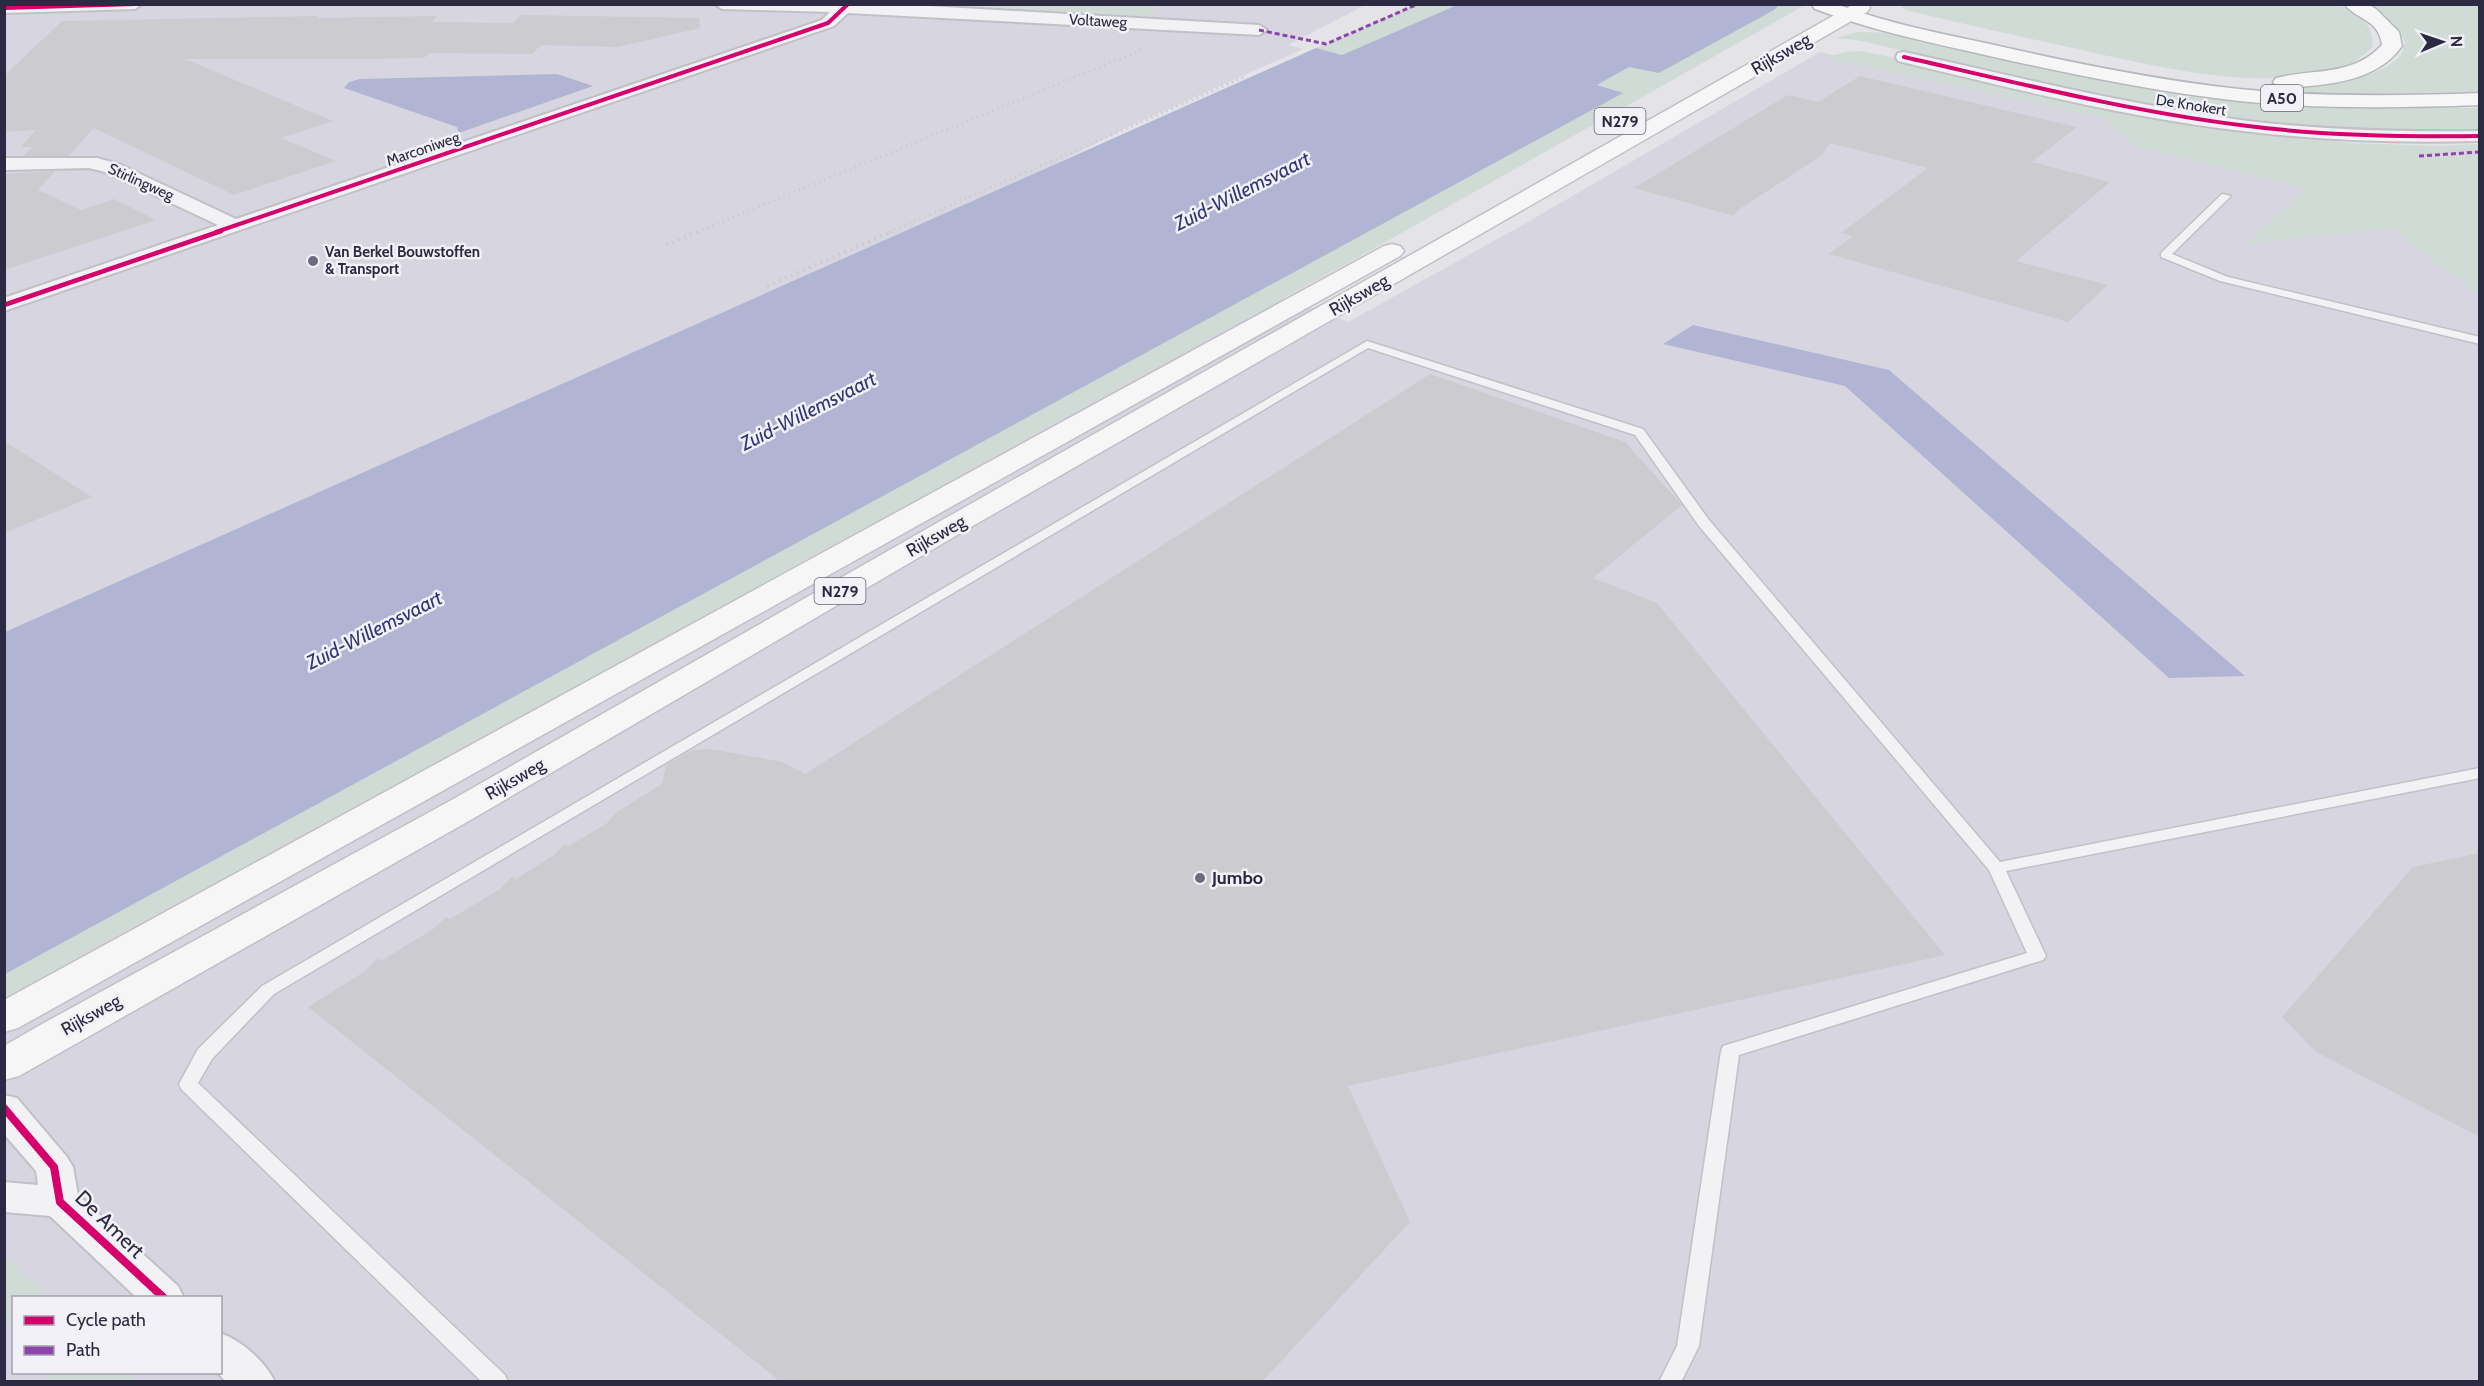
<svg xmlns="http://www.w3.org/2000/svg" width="2484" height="1386" font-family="Cabin,sans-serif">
<rect width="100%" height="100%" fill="#e3e3e8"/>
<path fill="#d7d6e0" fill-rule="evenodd" d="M 872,4 L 1146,19 L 1161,5 L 1365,5 L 1288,45 L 1303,49 L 1130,126 L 915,236 L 1251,286 L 1348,322 L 1526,223 L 1820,52 L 2479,199 L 2479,1381 L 5,1381 L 4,5 ZM 14,1298 L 220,1298 L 220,1372 L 14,1372 Z"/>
<g fill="#d1dbd5">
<polygon points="872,5 1161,5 1146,19"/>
<polygon points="1413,5 1457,5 1342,55 1316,48"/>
<polygon points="1779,5 1805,5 1359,257 1054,423 599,677 174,904 5,997 5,974 1622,93 1597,85 1629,67 1774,10"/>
<path d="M 1899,5 L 2340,5 C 2361,18 2372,21 2373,47 C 2363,55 2355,63 2343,67 C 2262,94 2153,66 2073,48 C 2022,37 1972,26 1922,14 L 1908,11 Z"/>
<path d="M 2364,5 L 2479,5 L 2479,94 L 2377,96 L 2263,89 C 2296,88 2380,83 2401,55 C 2403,52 2404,46 2405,42 C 2396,23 2382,14 2364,5 Z"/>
<path d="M 1858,32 L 1898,33 L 2214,97 L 2340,107 L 2479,108 L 2479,131 C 2391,131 2304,127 2216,115 C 2095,97 1975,66 1856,40 L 1836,38 Z"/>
<polygon points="1861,51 2247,130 2350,143 2440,146 2479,144 2479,296 2393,229 2247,244 2306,189 2137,147 2103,118 1826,58 1845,52"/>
<polygon points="5,1256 49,1297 14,1298 13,1329 5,1321"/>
<polygon points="53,1372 128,1373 138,1381 43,1381"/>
</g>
<g fill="#b2b4d3">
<polygon points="1457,5 1779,5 1774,10 1659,73 1629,67 1597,85 1623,93 5,974 5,632 1316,48 1342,55"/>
<polygon points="557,74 593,86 456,134 458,131 457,127 344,88 349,82 360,79"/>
<polygon points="1693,325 1889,370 2245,676 2169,678 1845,386 1663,344"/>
</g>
<g fill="#cbcbd0">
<polygon points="521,15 699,18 700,28 618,47 541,45 532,54 429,53 424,58 364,59 185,59 333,121 281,138 336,161 234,195 94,128 69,156 23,156 32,147 20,147 36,130 4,132 4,76 62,21 319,16 317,18 437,16 432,22 513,23"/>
<polygon points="1860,76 2077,127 2032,162 2110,182 2016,261 2108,285 2068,322 1829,254 1853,236 1841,233 1928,168 1830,143 1821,156 1738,210 1734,216 1634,188 1788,95 1818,102"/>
<polygon points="55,171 38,190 81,210 114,199 156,220 4,270 4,174"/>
<polygon points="1430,374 1625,442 1682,505 1593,578 1657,603 1945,955 1348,1086 1410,1222 1262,1382 781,1382 308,1007 364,972 378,958 381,961 433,929 446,917 450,919 500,889 512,876 516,879 554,855 565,844 569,846 607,823 617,812 662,784 666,765 692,750 710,749 783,762 805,774"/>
<polygon points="4,441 92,497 4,533"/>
<polygon points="2480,853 2480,1137 2316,1052 2282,1017 2413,867"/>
</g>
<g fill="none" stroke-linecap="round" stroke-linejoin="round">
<g stroke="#c0c0c6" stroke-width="3">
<g id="lane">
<polygon points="2222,194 2231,196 2172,254 2228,277 2480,337 2480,344 2220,281 2161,257 2161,253"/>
<polygon points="1367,341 1643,429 1709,520 2000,862 2480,768 2480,778 2006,871 2046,956 2043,960 1739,1055 1699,1346 1681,1382 1659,1382 1677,1346 1721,1051 1723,1046 2027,953 1989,870 1699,526 1635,435 1368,348 274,994 212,1059 198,1083 505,1375 508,1382 482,1382 181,1089 179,1084 198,1049 262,986"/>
</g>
</g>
<g stroke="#c0c0c6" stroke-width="4">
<g id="street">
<polygon points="4,4 142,4 135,9 4,13"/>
<polygon points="715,4 911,5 1259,25 1267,30 1259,35 848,13 834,26 4,311 4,298 218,225 105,172 89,168 4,170 4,158 97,158 119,164 236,219 822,20 830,12 722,9"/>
<path d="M 1904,52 C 2018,77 2132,106 2248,121 C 2325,130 2402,132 2480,131 L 2480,141 C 2403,143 2327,141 2252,132 C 2133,119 2014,89 1898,61 L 1896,57 L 1898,53 Z"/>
<polygon points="4,1095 17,1098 67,1157 73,1167 78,1195 178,1286 184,1298 137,1298 50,1216 4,1212 4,1182 38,1185 36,1171 4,1134"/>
<path d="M 220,1333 C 242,1341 265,1361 275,1382 L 226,1382 L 217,1372 L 220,1372 Z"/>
</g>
</g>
<g stroke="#c0c0c6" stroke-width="3">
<g id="primary">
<polygon points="1854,4 1868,4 1870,8 1867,12 964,531 474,818 19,1076 4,1080 4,1046 42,1024 448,802 944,519"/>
<polygon points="1392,244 1400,246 1404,251 1400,256 18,1028 4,1032 4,1000 1384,246"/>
</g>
</g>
<g stroke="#b6b6bd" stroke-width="3">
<g id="highway">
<path d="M 1836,4 C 1889,24 1944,34 1999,46 C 2078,64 2158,80 2239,89 C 2319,97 2400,96 2480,93 L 2480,105 C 2399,108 2319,109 2239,101 C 2157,92 2075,75 1994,57 C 1933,43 1873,31 1815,9 L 1812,5 Z"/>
<path d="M 2344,4 L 2368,4 L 2376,9 L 2399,32 L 2402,46 C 2381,76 2343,83 2309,86 C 2298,87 2287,89 2276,86 L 2273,82 L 2276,78 C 2315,68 2352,77 2382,45 C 2379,19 2358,21 2344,4 Z"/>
</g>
</g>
<use href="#lane" fill="#f2f2f5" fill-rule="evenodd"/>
<use href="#street" fill="#f2f2f5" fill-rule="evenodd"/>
<use href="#primary" fill="#f6f6f7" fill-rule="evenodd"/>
<use href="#highway" fill="#f6f6f7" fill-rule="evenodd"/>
<g stroke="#ccccd0" stroke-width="3" stroke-dasharray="1.5 4" stroke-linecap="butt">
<polyline points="697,232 1146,48"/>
<polyline points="889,232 1244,77"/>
</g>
<g stroke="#ccccd0" stroke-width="4" stroke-dasharray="2 4.5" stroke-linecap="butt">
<polyline points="666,245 700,231"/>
<polyline points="767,286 893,231"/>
</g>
<g stroke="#8e44ad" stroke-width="3" stroke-dasharray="5 3" stroke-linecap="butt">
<polyline points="1259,30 1326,44 1418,4"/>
<polyline points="2419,156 2480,152"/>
</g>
<g stroke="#f1f1f7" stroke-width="6">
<g id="cycleway-far2">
<polyline points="4,8 135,4"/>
<path d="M 1904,57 C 2018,83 2132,112 2248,126 C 2325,136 2403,137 2480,136"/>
<polyline points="216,232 828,23 848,4"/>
</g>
</g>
<g stroke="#f1f1f7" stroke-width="8">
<polyline id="cycleway-far1" points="4,305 221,231"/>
</g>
<g stroke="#f1f1f7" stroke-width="11">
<polyline id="cycleway" points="4,1108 54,1167 60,1202 164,1298"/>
</g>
<use href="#cycleway-far2" stroke="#d6006c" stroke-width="4"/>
<use href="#cycleway-far1" stroke="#d6006c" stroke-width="4.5"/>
<use href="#cycleway" stroke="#d6006c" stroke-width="8"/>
</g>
<g fill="#6b6b7c" stroke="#f1f1f7" stroke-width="2">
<circle cx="313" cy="261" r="6"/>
<circle cx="1200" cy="878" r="6"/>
</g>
<g text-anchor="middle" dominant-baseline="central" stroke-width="5" stroke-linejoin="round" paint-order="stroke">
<g font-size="15" fill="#2b2a42" stroke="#f1f1f7">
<text transform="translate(1098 21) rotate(3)">Voltaweg</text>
<text transform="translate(2191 105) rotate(9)">De Knokert</text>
<text transform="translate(423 149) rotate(-19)">Marconiweg</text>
<text transform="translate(141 182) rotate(24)">Stirlingweg</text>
</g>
<g font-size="15" font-weight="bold" fill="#2b2a42" stroke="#f1f1f7" text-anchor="start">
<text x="325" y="252">Van Berkel Bouwstoffen<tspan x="325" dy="17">&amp; Transport</tspan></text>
</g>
<g fill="#f1f1f7" stroke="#666678" stroke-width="1.5">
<rect x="2261" y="85" width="42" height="26" rx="4.5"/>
<rect x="1594.5" y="108" width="51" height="26" rx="4.5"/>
<rect x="814.5" y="578" width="51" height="26" rx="4.5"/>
</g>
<g font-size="16" font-weight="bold" fill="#2b2a42">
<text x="2282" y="98">A50</text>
<text x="1620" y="121">N279</text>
<text x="840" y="591">N279</text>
</g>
<g font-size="18" fill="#2b2a42" stroke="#f1f1f7">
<text transform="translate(1781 54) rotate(-30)">Rijksweg</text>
<text transform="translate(1359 295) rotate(-30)">Rijksweg</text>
<text transform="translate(936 536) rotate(-30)">Rijksweg</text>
<text transform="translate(515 779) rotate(-30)">Rijksweg</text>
<text transform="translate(91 1015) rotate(-29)">Rijksweg</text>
</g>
<g font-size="18" font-weight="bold" fill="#2b2a42" stroke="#f1f1f7" text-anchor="start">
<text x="1212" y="878">Jumbo</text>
</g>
<g font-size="20" font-style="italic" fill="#333676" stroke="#f1f1f7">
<text transform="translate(1242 191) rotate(-27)">Zuid-Willemsvaart</text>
<text transform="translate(808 411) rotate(-27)">Zuid-Willemsvaart</text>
<text transform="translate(374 630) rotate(-27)">Zuid-Willemsvaart</text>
</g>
<g font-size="21" fill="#2b2a42" stroke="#f1f1f7">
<text transform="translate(110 1224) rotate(44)">De Amert</text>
</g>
</g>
<rect width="2484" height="1386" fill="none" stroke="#2b2a42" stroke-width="12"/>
<rect x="12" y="1296" width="210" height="78" fill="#f1f1f7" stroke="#a2a1af" stroke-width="1.5"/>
<rect x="24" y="1316" width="30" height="9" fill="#d6006c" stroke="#a2a1af" stroke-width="1.5"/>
<text x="66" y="1326" font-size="18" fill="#2b2a42">Cycle path</text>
<rect x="24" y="1346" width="30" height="9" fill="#8e44ad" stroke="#a2a1af" stroke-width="1.5"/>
<text x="66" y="1356" font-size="18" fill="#2b2a42">Path</text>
<g transform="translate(2442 42) rotate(88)" stroke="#f1f1f7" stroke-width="4.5" paint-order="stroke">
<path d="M0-4.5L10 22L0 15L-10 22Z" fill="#2b2a42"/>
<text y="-9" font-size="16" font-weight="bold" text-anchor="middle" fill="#2b2a42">N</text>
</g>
</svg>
